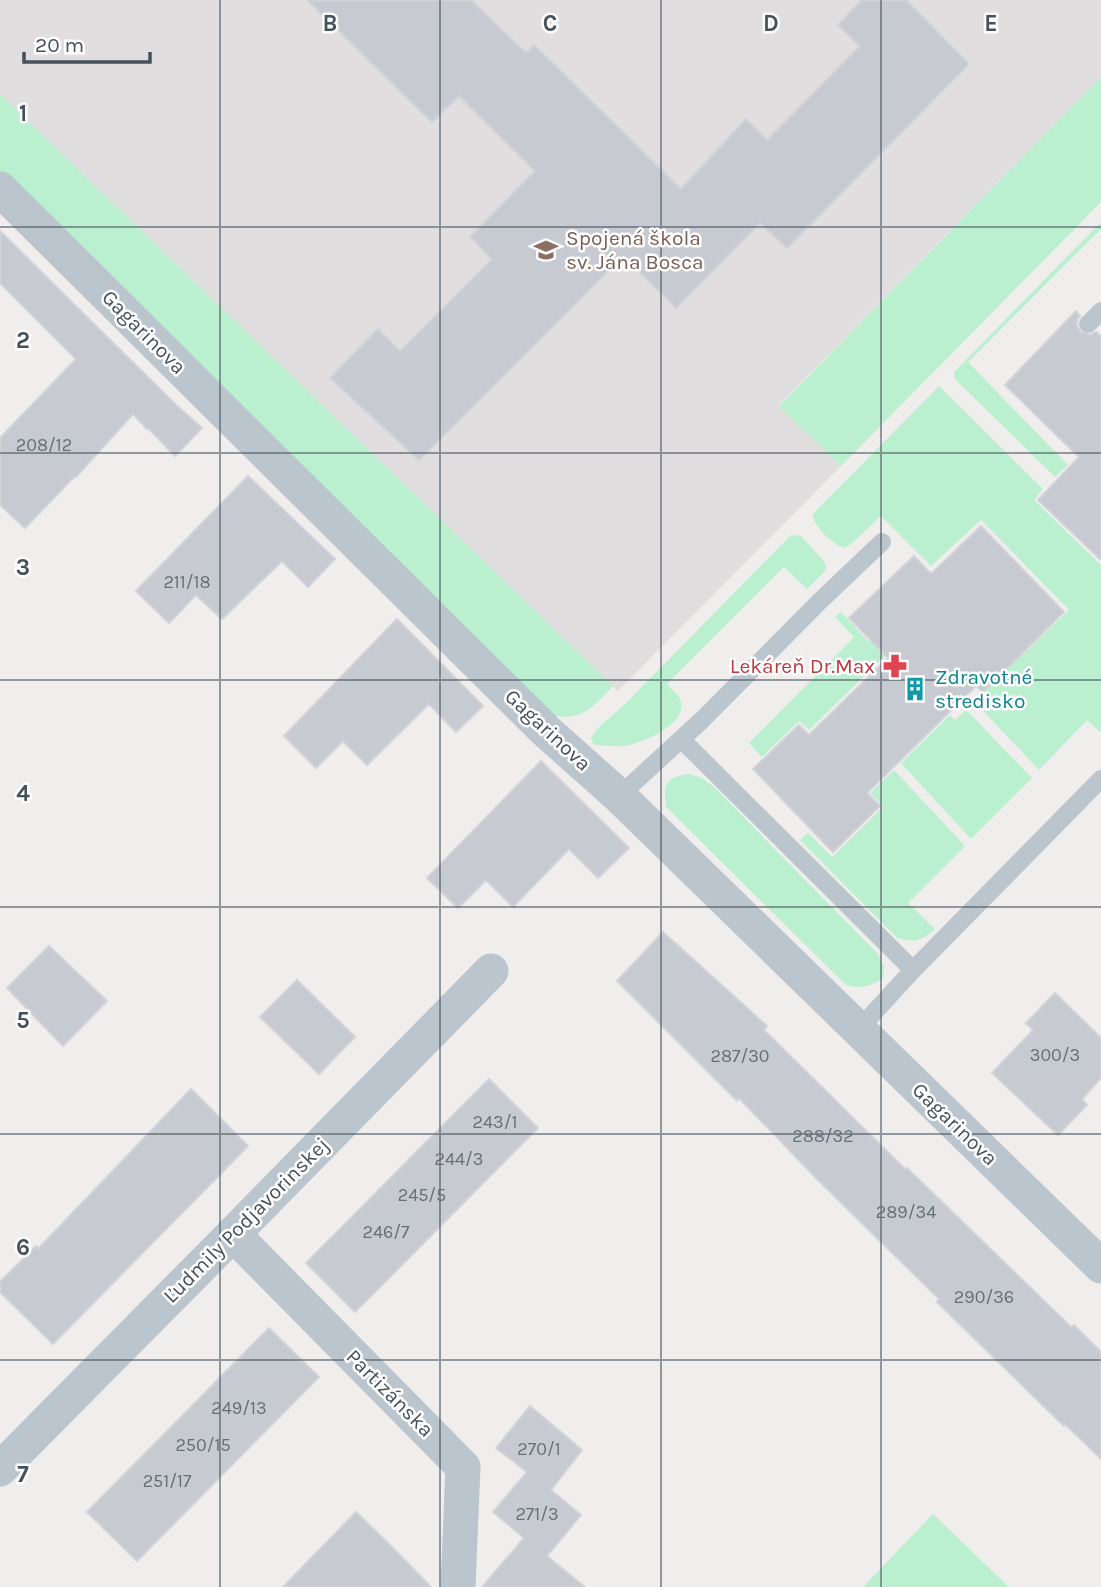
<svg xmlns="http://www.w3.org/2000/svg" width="1101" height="1587" font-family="Karla,sans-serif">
<rect width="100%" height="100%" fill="#f0eded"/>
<polygon fill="#e1dedf" points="0,0 1101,0 1101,77 779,405 841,466 618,691 0,94"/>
<g fill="#baf0cf">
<polygon points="1101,77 1101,202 841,466 779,406"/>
<path d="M 0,94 L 613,686 C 593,707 579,724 548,714 L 0,175 Z"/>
<polygon points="1101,222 1101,229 968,362 1068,465 1055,477 955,379 954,372"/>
<path d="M 939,386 L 1043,489 L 1034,500 L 1101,565 L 1101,733 L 1087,720 L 1039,770 L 974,701 L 1069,610 L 981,520 L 931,566 L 881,516 L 851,544 L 844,548 C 831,543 816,528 812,515 Z"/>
<path d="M 791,535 L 801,536 L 824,561 L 826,567 L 825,571 L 807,589 L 784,567 L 667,684 C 670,688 676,692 679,697 C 693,722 642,744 623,746 C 614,747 604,745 594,745 L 591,738 L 598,728 L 625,704 Z"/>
<polygon points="841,612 868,641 882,629 897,644 809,730 799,721 762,757 749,743 854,637 835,617"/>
<polygon points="966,710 1032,778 971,839 901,763 950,715 955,720"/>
<path d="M 894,770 L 965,846 L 908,903 L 935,929 C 921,941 915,943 897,938 L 800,840 L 808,833 L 832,857 L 883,807 L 870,793 Z"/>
<path d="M 688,774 L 700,777 L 714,787 L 878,954 L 884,967 L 883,978 C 872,986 858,990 845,984 L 666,807 C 663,785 665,778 688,774 Z"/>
<polygon points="933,1514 1009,1587 863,1587"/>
</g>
<g fill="#c7cad0" stroke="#d1d3d9" stroke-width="2">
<polygon points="307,0 471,0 526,53 534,45 681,189 746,119 767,140 860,46 838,25 862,0 906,0 969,64 787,248 760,223 676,308 623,256 419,460 330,378 378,329 400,351 492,259 470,237 535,171 459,96 432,122"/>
<polygon points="0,231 173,402 202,428 175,456 148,428 147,429 133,414 76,477 75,476 25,528 0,505 0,438 76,359 0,283"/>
<polygon points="1076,311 1080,316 1077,320 1077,326 1081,332 1090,335 1096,332 1101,336 1101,560 1038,500 1079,457 1005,385"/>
<polygon points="248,476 335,559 308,587 282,561 222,619 196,595 169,623 136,591"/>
<polygon points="981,526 1064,612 983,692 976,686 867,793 880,806 833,852 753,769 799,725 809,735 888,658 849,618 914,556 931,574"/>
<polygon points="397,619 483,706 456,732 429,704 367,765 343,741 316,768 284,736"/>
<polygon points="541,761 629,848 598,878 569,849 513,907 486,880 458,908 427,878"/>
<polygon points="663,932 767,1026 764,1030 906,1170 907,1168 1071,1327 1074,1325 1101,1352 1101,1459 1065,1424 1064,1426 937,1302 939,1299 818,1180 739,1098 737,1101 617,981"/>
<polygon points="49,946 107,1001 63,1046 7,988"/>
<polygon points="297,980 355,1037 319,1074 260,1017"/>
<polygon points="1055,993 1101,1038 1101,1078 1082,1099 1087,1105 1058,1135 992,1073 1033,1030 1026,1023"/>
<polygon points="489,1079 538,1128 355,1312 306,1263"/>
<polygon points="191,1089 248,1146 53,1344 0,1292 0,1282 36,1246 38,1249"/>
<polygon points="269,1328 319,1377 137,1561 87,1512"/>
<polygon points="530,1406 582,1450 551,1490 581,1515 547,1556 585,1587 482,1587 524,1538 493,1512 527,1472 496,1448"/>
<polygon points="356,1512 392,1547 431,1587 283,1587"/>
</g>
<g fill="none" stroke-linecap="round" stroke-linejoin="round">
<g stroke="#bbc5cd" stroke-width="18">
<polyline points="1088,324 1101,311"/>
<polyline points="681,739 913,970"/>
<polyline points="619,796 702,720 820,601 882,542"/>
<polyline points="858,1030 913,970 1101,779"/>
</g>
<g stroke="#bbc5cd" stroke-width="35">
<polyline points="0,189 546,731 619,796 1101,1266"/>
<polyline points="233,1234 463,1467 458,1587"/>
<polyline points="0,1469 233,1234 491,971"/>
</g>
</g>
<path fill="none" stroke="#45515b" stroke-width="2" stroke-opacity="0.55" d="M 220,0 L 220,1587M 440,0 L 440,1587M 661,0 L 661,1587M 881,0 L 881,1587M 0,227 L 1101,227M 0,453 L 1101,453M 0,680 L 1101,680M 0,907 L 1101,907M 0,1134 L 1101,1134M 0,1360 L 1101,1360"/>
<defs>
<g id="school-bare" transform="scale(1.89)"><path d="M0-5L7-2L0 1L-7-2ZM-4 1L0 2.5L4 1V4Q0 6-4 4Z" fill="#8d6e63" stroke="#fff" stroke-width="2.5" paint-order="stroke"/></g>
<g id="pharmacy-bare" transform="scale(1.89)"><path d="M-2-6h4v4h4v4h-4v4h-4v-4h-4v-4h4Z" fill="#e0444e" stroke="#fff" stroke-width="2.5" paint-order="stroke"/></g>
<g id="building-bare" transform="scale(1.89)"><path d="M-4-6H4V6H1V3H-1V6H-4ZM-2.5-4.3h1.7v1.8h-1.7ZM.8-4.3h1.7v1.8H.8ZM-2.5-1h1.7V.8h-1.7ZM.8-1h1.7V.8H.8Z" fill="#0f9aa8" stroke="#fff" stroke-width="2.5" paint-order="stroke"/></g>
</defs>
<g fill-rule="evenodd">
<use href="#school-bare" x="546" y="250"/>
<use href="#pharmacy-bare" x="895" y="666"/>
<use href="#building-bare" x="915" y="689"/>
</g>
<g text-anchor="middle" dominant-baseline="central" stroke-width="5" stroke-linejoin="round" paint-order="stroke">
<g font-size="18" fill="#666f78">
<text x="44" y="445">208/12</text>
<text x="187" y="582">211/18</text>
<text x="1055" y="1055">300/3</text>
<text x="740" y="1056">287/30</text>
<text x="495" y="1122">243/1</text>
<text x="823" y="1136">288/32</text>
<text x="459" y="1159">244/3</text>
<text x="422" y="1195">245/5</text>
<text x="906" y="1212">289/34</text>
<text x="386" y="1232">246/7</text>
<text x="984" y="1297">290/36</text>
<text x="239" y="1408">249/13</text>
<text x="203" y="1445">250/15</text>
<text x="539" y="1449">270/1</text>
<text x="167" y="1481">251/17</text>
<text x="537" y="1514">271/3</text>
</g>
<g font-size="21" fill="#785e54" stroke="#fff" text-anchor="start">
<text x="566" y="238">Spojená škola<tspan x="566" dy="24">sv. Jána Bosca</tspan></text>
</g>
<g font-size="21" fill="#45515b" stroke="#fff">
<text transform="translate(144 332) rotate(45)">Gagarinova</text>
<text transform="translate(548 730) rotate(43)">Gagarinova</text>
<text transform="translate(955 1124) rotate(44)">Gagarinova</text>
<text transform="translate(246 1220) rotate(-45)">Ľudmily Podjavorinskej</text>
<text transform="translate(390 1393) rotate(45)">Partizánska</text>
</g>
<g font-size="21" fill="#be3a42" stroke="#fff" text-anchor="end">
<text x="875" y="666">Lekáreň Dr.Max</text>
</g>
<g font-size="21" fill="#0d838f" stroke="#fff" text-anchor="start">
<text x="935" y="677">Zdravotné<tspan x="935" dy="24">stredisko</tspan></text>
</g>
</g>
<g font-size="23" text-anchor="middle" font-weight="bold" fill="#45515b" stroke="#fff" stroke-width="5" stroke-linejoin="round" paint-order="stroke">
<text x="330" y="31">B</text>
<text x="550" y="31">C</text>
<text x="771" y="31">D</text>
<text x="991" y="31">E</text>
<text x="23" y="121">1</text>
<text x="23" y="348">2</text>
<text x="23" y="575">3</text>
<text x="23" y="801">4</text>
<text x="23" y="1028">5</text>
<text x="23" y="1255">6</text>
<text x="23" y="1482">7</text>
</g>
<path d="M24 52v10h126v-10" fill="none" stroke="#45515b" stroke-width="3.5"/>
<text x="35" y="52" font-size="21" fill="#45515b" stroke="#ffffff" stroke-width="5" paint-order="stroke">20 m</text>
</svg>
